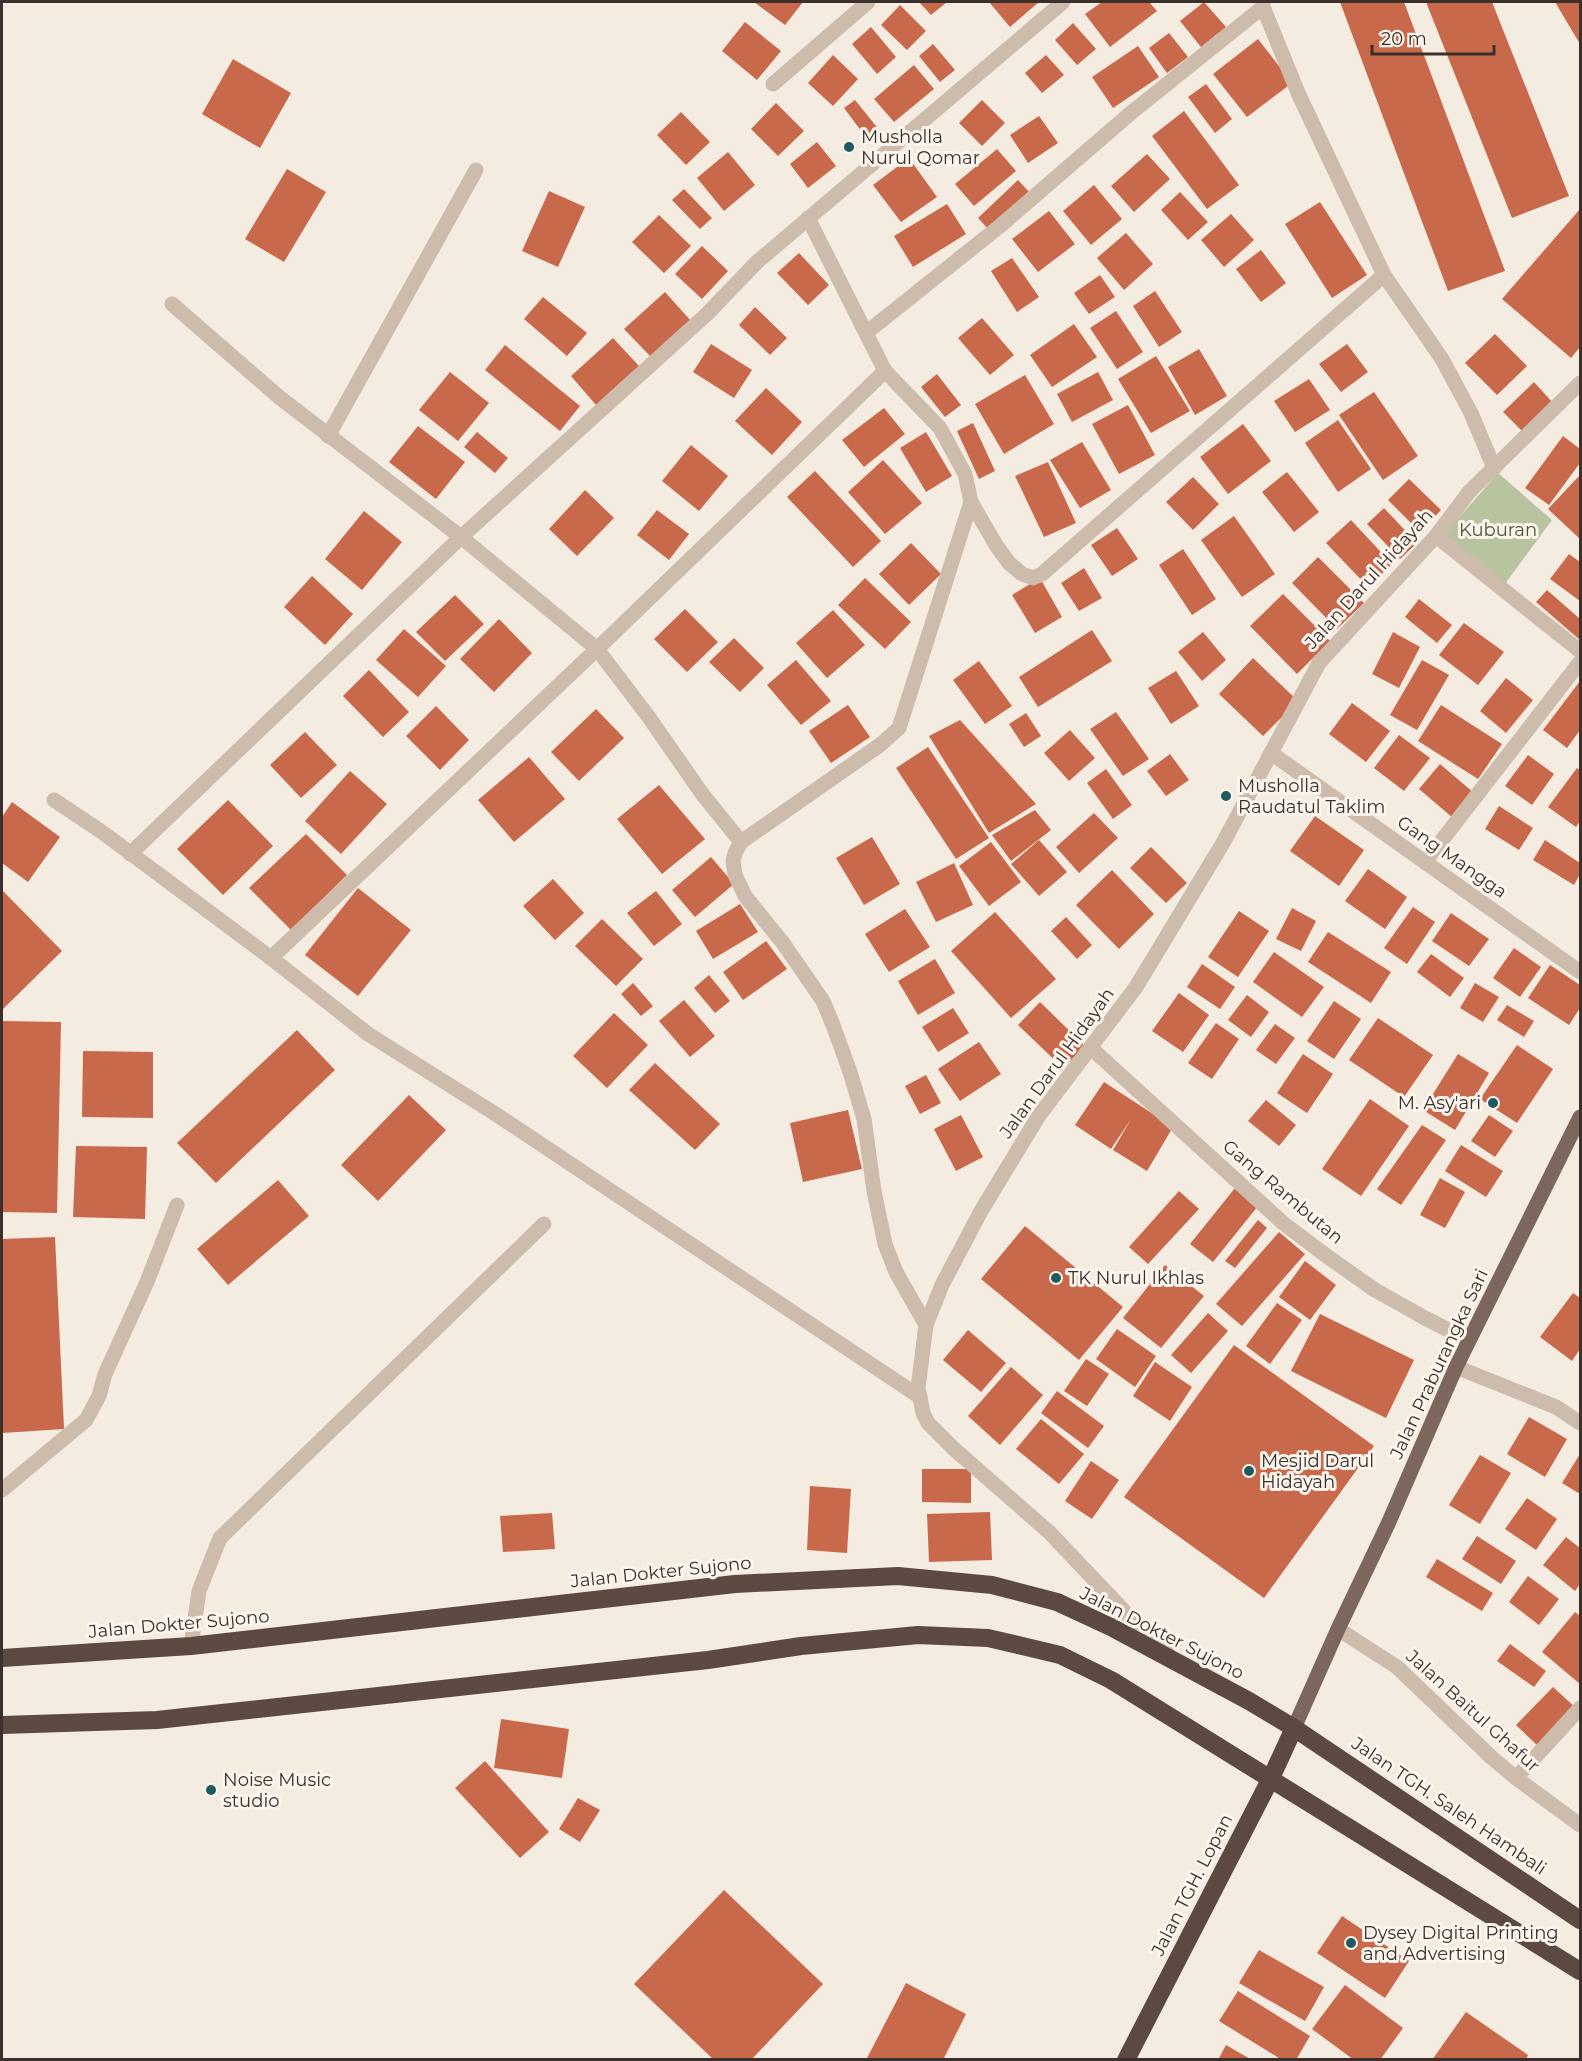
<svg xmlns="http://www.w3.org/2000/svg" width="1582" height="2061" font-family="Montserrat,sans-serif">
<rect width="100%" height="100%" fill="#f4ebe1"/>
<polygon fill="#b8c4a0" points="1498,473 1552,520 1504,585 1443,536"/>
<g fill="#c8694b">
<polygon points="754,2 803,2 785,25"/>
<polygon points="919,2 947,2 931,15"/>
<polygon points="989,2 1039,2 1010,27"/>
<polygon points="1102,2 1149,2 1157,11 1110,47 1085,14"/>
<polygon points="1204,2 1226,27 1201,47 1180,21"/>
<polygon points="1340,2 1404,2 1505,271 1448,291"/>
<polygon points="1426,2 1492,2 1569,196 1512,218"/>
<polygon points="1555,2 1580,2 1580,44"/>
<polygon points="900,5 926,31 907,50 881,25"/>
<polygon points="745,22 781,51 757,80 722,51"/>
<polygon points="1073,23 1096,49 1077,65 1055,40"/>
<polygon points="871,27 896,57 877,74 852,44"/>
<polygon points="1169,33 1188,57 1167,73 1149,48"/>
<polygon points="1258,39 1292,83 1247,117 1213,74"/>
<polygon points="933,44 955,70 940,82 919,56"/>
<polygon points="1138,46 1159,77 1113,108 1092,77"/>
<polygon points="833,55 858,79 833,106 808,83"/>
<polygon points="1046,55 1064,75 1042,93 1025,73"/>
<polygon points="233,59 291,93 260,148 202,114"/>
<polygon points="914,65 934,89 894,122 874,99"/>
<polygon points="1206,84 1232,119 1215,133 1188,97"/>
<polygon points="855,100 880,131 868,140 844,108"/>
<polygon points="982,100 1005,123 982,146 959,123"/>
<polygon points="776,103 804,131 778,156 751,129"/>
<polygon points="1184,111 1239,185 1207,209 1152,136"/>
<polygon points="681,112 710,142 686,165 657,135"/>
<polygon points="1039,116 1058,143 1028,163 1010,135"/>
<polygon points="817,142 836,166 808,188 790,164"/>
<polygon points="997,149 1016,171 974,206 955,184"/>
<polygon points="728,152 755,185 724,211 697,178"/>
<polygon points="1147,154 1170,179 1134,212 1111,186"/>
<polygon points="909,158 937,197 901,222 873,185"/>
<polygon points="287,169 326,192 284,262 245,239"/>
<polygon points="1018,180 1030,193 990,231 978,218"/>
<polygon points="1094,185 1122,219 1091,245 1063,211"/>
<polygon points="684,189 712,218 700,229 672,200"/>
<polygon points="549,191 585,207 558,267 522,251"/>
<polygon points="1180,192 1208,222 1188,240 1161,210"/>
<polygon points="1320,202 1367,275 1332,298 1285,224"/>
<polygon points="947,204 966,234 913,267 894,236"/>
<polygon points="1580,209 1580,347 1571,358 1502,299"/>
<polygon points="1049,211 1075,244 1038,272 1012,239"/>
<polygon points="1231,214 1254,240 1224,267 1201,240"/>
<polygon points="659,215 691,246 664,273 632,242"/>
<polygon points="1126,233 1153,264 1124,290 1097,258"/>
<polygon points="702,246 728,271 702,299 675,274"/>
<polygon points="1261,250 1286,283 1261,302 1236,269"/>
<polygon points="799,253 829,285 808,305 777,273"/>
<polygon points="1012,258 1039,297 1017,312 991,271"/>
<polygon points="1100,275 1115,297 1089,314 1074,293"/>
<polygon points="1155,291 1182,332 1159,347 1133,306"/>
<polygon points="665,292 691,321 652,358 624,329"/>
<polygon points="543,297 587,333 567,356 524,319"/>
<polygon points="755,307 787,338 770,355 739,325"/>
<polygon points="1116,311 1143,352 1117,369 1090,328"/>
<polygon points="982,318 1014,355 990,375 958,338"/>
<polygon points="1074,324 1097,357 1052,387 1030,355"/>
<polygon points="1495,334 1527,366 1497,395 1465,363"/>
<polygon points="613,338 639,366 596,405 571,376"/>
<polygon points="711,344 752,370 734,398 693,372"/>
<polygon points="1347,344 1368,372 1341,392 1319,364"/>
<polygon points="505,345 580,406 560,431 485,370"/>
<polygon points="1199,349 1227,396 1195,415 1168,367"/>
<polygon points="1156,356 1190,411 1151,433 1118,379"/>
<polygon points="450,372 489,403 458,441 419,410"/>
<polygon points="1098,372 1113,400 1072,422 1057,394"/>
<polygon points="937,374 961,405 945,417 921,387"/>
<polygon points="1025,375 1054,424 1004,454 975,404"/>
<polygon points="1309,379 1330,410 1295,432 1274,401"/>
<polygon points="1534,382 1554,404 1524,433 1503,412"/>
<polygon points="766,388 802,422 772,455 735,421"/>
<polygon points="1374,392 1418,456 1383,480 1339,415"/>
<polygon points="1128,405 1155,455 1119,474 1092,424"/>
<polygon points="884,408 905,434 864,467 842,440"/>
<polygon points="1338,420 1371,469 1338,492 1305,443"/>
<polygon points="973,423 995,471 979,479 957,431"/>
<polygon points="1243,424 1271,461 1228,494 1200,457"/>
<polygon points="418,426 465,462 436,499 389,462"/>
<polygon points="477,432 508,458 495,473 464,447"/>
<polygon points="926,432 952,476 926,492 900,448"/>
<polygon points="1563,436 1580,449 1580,463 1549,505 1525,488"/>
<polygon points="1082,442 1111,490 1080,508 1050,460"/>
<polygon points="691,445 728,476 699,511 662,481"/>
<polygon points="883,460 922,503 885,534 848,492"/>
<polygon points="1048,462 1076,523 1044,537 1015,476"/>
<polygon points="815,471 881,541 853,567 787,497"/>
<polygon points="1287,472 1319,512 1294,532 1262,492"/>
<polygon points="1580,475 1580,539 1548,509"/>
<polygon points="1193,477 1219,504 1193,530 1166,502"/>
<polygon points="1409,479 1441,510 1420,532 1388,500"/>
<polygon points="585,490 614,518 577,556 549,529"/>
<polygon points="1384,508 1417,543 1400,559 1367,524"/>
<polygon points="657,510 689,534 669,560 637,535"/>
<polygon points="364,511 402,542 362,590 325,559"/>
<polygon points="1234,516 1275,574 1242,597 1201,540"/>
<polygon points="1351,520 1392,564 1368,587 1326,543"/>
<polygon points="1117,528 1138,559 1112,576 1091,545"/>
<polygon points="911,543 941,574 909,605 879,574"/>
<polygon points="1183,549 1216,599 1192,615 1159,565"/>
<polygon points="1569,554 1580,562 1580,601 1550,579"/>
<polygon points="1318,557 1364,603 1337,629 1292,583"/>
<polygon points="1084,568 1102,598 1079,611 1061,583"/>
<polygon points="312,576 353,614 325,645 284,607"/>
<polygon points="865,578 911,622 885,649 838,605"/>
<polygon points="1040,578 1062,617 1035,633 1012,595"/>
<polygon points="1547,590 1580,619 1580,640 1536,602"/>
<polygon points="1283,594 1330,641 1297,674 1250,626"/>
<polygon points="455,595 484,624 445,661 416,632"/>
<polygon points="1419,599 1452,625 1437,643 1405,617"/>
<polygon points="685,609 718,642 687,672 654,639"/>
<polygon points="833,610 865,645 827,678 796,643"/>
<polygon points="499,619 532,653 494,692 460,659"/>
<polygon points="1464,623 1504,652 1478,685 1439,655"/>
<polygon points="404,629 446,666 418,697 376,660"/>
<polygon points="1092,630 1112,661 1038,707 1019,677"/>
<polygon points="1203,632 1226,660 1202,681 1178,652"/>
<polygon points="1393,632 1420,647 1399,688 1372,674"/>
<polygon points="734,638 764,668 740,692 709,662"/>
<polygon points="1253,658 1298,701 1263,736 1219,694"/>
<polygon points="796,660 831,701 801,725 767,685"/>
<polygon points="1422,660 1449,675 1417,730 1390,715"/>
<polygon points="979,661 1012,706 985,724 953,680"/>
<polygon points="369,670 409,712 383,737 343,696"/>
<polygon points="1176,671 1199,706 1171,724 1148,688"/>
<polygon points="1506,678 1533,700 1506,733 1480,711"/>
<polygon points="1580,681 1580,730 1567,748 1543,730"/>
<polygon points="1352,703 1390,731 1366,762 1329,734"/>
<polygon points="848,705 870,737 831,763 809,731"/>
<polygon points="1441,705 1502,744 1478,779 1418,741"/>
<polygon points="436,706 469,740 440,770 406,736"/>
<polygon points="596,709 624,738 579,781 551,752"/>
<polygon points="1116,712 1149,759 1123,776 1090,729"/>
<polygon points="1026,713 1041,736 1024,747 1009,724"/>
<polygon points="960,720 1036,804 989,833 929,736"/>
<polygon points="1070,730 1095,758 1069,781 1044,753"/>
<polygon points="305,732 337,765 301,798 270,765"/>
<polygon points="1399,735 1430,758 1404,791 1374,768"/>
<polygon points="928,747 989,838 956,859 896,768"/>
<polygon points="1170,754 1189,780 1166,796 1147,771"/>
<polygon points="1528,755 1554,774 1532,805 1505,786"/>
<polygon points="529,757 565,799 514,842 478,800"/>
<polygon points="1440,764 1474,793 1453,818 1419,789"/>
<polygon points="1577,768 1580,770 1580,821 1576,827 1548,807"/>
<polygon points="1106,769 1132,805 1113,819 1087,783"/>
<polygon points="350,771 387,804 341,854 305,821"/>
<polygon points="659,785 705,839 662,874 617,819"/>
<polygon points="228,800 273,846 223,895 177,849"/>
<polygon points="12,802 60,837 28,882 2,863 2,817"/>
<polygon points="1499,806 1533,828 1519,850 1485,829"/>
<polygon points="1035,810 1051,830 1011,861 992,835"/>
<polygon points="1094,813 1118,838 1079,873 1056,847"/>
<polygon points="1315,816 1364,850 1339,886 1290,851"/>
<polygon points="306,834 347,875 291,930 249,888"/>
<polygon points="872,837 900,884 864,905 836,858"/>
<polygon points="1039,840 1067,872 1039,896 1011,864"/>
<polygon points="1545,840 1580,863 1580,874 1574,885 1533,860"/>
<polygon points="991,842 1021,882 989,906 959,866"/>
<polygon points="1151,847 1187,883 1166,903 1130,868"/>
<polygon points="711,857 734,884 695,917 672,890"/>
<polygon points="954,863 973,905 936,922 916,882"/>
<polygon points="1368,869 1407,897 1385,929 1345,901"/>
<polygon points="1112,870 1154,914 1119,949 1076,905"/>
<polygon points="553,879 584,913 555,940 523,906"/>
<polygon points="358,888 411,930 358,996 305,955"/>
<polygon points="2,890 62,951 2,1010"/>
<polygon points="656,891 682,924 654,946 627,913"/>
<polygon points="740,904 758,932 713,959 696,931"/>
<polygon points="1413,907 1435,922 1407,964 1384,948"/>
<polygon points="1292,908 1316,921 1301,951 1276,939"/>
<polygon points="905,909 930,947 889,972 865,934"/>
<polygon points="1239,911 1269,931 1238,977 1208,957"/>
<polygon points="995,912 1056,979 1011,1018 951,951"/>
<polygon points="1451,913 1489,939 1469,966 1432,941"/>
<polygon points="1066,917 1092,945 1077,959 1051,931"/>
<polygon points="602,919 643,959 616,986 575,946"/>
<polygon points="1328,932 1391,972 1371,1003 1308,962"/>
<polygon points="766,941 787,969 743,1000 723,972"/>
<polygon points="1514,948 1541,967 1520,997 1493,978"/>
<polygon points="1274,952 1324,987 1302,1017 1253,982"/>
<polygon points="1431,954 1464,978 1450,997 1417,972"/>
<polygon points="935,959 955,993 918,1015 898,981"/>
<polygon points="1202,964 1235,987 1220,1009 1187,987"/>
<polygon points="1550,965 1580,985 1580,1008 1569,1025 1528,998"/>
<polygon points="709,975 730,1001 715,1013 694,988"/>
<polygon points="633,983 653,1006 641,1016 621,994"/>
<polygon points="1475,983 1499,997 1483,1022 1460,1008"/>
<polygon points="1179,993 1209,1015 1183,1052 1152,1031"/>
<polygon points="1247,995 1269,1012 1251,1037 1228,1020"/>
<polygon points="684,1000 715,1036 690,1057 659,1021"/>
<polygon points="1334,1001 1361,1019 1334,1059 1307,1041"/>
<polygon points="1040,1002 1085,1046 1063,1068 1018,1025"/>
<polygon points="1507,1005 1534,1021 1524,1037 1497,1020"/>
<polygon points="953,1008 969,1033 938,1052 922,1027"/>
<polygon points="614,1013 648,1045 607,1088 573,1056"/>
<polygon points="1378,1018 1433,1055 1404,1097 1349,1060"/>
<polygon points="2,1021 61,1022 57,1213 2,1212"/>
<polygon points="1216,1023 1239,1039 1212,1079 1188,1063"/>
<polygon points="1275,1024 1295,1038 1276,1064 1256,1050"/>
<polygon points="297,1030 335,1070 216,1183 177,1143"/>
<polygon points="979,1042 1001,1074 960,1101 938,1069"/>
<polygon points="1517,1045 1553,1069 1517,1123 1480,1099"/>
<polygon points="83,1051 153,1052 153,1118 82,1117"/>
<polygon points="1303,1054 1333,1074 1307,1113 1277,1093"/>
<polygon points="1458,1054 1489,1073 1455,1130 1423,1110"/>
<polygon points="655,1063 720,1124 695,1150 629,1090"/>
<polygon points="926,1075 941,1103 920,1114 905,1086"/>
<polygon points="1104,1082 1173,1127 1147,1171 1113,1150 1131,1119 1111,1149 1075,1125"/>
<polygon points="409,1095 446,1130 378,1201 341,1165"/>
<polygon points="1370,1099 1409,1126 1361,1196 1322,1169"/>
<polygon points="1266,1100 1296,1125 1279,1146 1248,1121"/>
<polygon points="848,1110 862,1169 803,1182 790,1123"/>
<polygon points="961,1115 983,1157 956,1171 934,1129"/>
<polygon points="1489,1115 1513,1131 1495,1157 1471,1141"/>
<polygon points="1422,1125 1446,1140 1401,1205 1377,1189"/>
<polygon points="1461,1145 1503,1171 1486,1197 1445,1171"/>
<polygon points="76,1146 147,1147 145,1219 73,1217"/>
<polygon points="1440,1178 1465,1192 1445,1228 1420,1215"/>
<polygon points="278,1180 309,1216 228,1285 197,1249"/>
<polygon points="1235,1188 1258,1206 1213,1262 1190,1244"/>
<polygon points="1179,1191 1199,1209 1148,1264 1129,1247"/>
<polygon points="1258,1220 1267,1228 1235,1268 1225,1261"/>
<polygon points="1025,1226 1123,1307 1079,1360 981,1279"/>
<polygon points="1279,1232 1305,1254 1242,1326 1216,1304"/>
<polygon points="55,1237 64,1429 2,1433 2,1239"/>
<polygon points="1305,1261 1336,1285 1310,1320 1279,1297"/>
<polygon points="1165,1265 1204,1296 1161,1348 1123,1318"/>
<polygon points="1573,1293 1580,1298 1580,1349 1572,1361 1540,1337"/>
<polygon points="1277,1303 1302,1320 1270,1364 1246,1346"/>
<polygon points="1208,1313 1228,1331 1191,1373 1171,1355"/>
<polygon points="1320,1314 1414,1360 1386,1418 1291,1371"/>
<polygon points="1117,1329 1156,1356 1135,1387 1096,1359"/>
<polygon points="968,1330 1006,1363 981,1392 943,1360"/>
<polygon points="1234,1345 1374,1446 1264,1598 1124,1497"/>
<polygon points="1086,1359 1109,1374 1087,1406 1064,1391"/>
<polygon points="1155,1362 1192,1387 1170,1421 1133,1396"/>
<polygon points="1011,1367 1043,1395 1000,1445 968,1416"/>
<polygon points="1057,1391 1104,1426 1088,1448 1041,1413"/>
<polygon points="1529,1417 1567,1439 1545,1477 1507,1454"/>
<polygon points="1041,1419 1084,1454 1059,1484 1016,1449"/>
<polygon points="1580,1454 1580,1494 1562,1483"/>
<polygon points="1480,1455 1511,1473 1480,1524 1449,1505"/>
<polygon points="1091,1461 1119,1480 1092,1519 1065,1501"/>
<polygon points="922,1469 971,1469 971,1503 922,1502"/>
<polygon points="810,1486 851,1489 847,1553 807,1550"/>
<polygon points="1527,1498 1557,1519 1536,1550 1505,1529"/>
<polygon points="990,1512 992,1560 929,1562 927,1514"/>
<polygon points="552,1513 555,1549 503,1552 500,1516"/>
<polygon points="1477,1536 1516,1561 1501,1584 1462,1559"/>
<polygon points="1566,1537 1580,1548 1580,1584 1575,1591 1543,1565"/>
<polygon points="1437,1559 1493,1593 1482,1611 1426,1577"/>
<polygon points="1528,1576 1559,1599 1539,1625 1509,1602"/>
<polygon points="1575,1612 1580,1616 1580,1684 1542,1652"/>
<polygon points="1510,1644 1546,1671 1534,1687 1497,1661"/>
<polygon points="1553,1687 1576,1708 1539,1747 1516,1725"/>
<polygon points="501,1719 569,1729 562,1778 494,1768"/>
<polygon points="485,1761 549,1832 520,1858 455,1788"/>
<polygon points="578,1798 600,1810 580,1842 559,1829"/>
<polygon points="724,1890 823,1984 751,2060 714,2060 634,1984"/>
<polygon points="1342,1916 1409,1961 1385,1998 1317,1953"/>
<polygon points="1259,1950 1324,1987 1305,2021 1239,1983"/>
<polygon points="906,1983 966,2014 943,2060 866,2060"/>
<polygon points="1345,1985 1403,2028 1380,2060 1354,2060 1312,2029"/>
<polygon points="1238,1991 1310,2036 1296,2060 1282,2060 1219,2021"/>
<polygon points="1466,2012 1528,2055 1526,2060 1432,2060"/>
<polygon points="1226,2045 1252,2060 1218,2060"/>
</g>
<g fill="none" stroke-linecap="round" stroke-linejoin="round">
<g stroke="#cdbbac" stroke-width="15">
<polyline points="1263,2 1263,7 1299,95 1384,275 1442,359 1471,413 1494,468"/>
<polyline points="773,84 868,2"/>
<polyline points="808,218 885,371 940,428 965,474 971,502 996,545 1009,563 1022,574 1033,578 1042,574 1384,275"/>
<polyline points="172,304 279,397 461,537 597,649 648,716 703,795 741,842 735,853 733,861 735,875 740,885 745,896 783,943 823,1001 833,1025 850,1072 864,1119 874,1191 885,1244 896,1272 926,1325"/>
<polyline points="866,333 1000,226 1132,112 1263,7"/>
<polyline points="328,436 476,170"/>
<polyline points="1436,536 1580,651"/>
<polyline points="1271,753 1580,972"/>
<polyline points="54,800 102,832 271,958 368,1034 494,1113 920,1397"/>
<polyline points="741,842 880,745 899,728 971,502"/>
<polyline points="130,854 461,537 707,314 757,262 1063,2"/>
<polyline points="1425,862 1580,662"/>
<polyline points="271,958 597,649 885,371"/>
<polyline points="1091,1048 1283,1223 1328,1257 1375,1290 1425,1318 1468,1340"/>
<polyline points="1456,1367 1556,1407 1580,1423"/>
<polyline points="2,1490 86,1420 99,1396 105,1374 147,1282 177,1205"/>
<polyline points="1338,1629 1397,1667 1491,1757 1516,1778 1580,1825"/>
<polyline points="191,1646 199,1591 220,1538 544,1224"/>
<polyline points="1167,1652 1144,1632 1049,1532 953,1448 928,1423 923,1413 918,1388 926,1325 942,1285 981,1211 1038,1117 1136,987 1223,843 1319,663 1436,536 1469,492 1580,383"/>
<polyline points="1516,1778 1580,1708"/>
</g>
<polyline stroke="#7d675c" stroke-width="15" points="1294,1728 1338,1629 1388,1524 1456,1367 1580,1117"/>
<g stroke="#5c4a42" stroke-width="18">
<polyline points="2,1658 191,1646 735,1584 898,1576 992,1585 1057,1602 1111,1627 1249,1701 1294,1728 1580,1920"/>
<polyline points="2,1725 157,1720 708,1660 801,1646 918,1635 988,1638 1060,1655 1111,1680 1580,1971"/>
<polyline points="1126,2060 1271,1778 1294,1728"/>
</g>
</g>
<g fill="#1f5a5e" stroke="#fbf5ee" stroke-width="2">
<circle cx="849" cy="147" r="6"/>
<circle cx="1226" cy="796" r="6"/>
<circle cx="1493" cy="1103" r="6"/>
<circle cx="1056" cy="1278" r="6"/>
<circle cx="1249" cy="1471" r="6"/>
<circle cx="211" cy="1790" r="6"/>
<circle cx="1351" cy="1943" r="6"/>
</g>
<g text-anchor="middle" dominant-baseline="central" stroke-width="6" stroke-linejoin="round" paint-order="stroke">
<g font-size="18" fill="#3b302b" stroke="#fbf5ee" text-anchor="start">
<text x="861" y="137">Musholla<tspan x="861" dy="21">Nurul Qomar</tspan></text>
<text x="1238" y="786">Musholla<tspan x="1238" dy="21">Raudatul Taklim</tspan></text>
<text x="1481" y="1103" text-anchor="end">M. Asy'ari</text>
<text x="1068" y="1278">TK Nurul Ikhlas</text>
<text x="1261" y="1461">Mesjid Darul<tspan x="1261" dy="21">Hidayah</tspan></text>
<text x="223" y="1780">Noise Music<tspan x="223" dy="21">studio</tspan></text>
<text x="1363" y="1933">Dysey Digital Printing<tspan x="1363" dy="21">and Advertising</tspan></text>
</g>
<g font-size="18" fill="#4a5a2e" stroke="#fbf5ee">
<text x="1498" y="530">Kuburan</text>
</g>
<g font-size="18" fill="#3b302b" stroke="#fbf5ee">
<text transform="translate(1369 579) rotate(-48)">Jalan Darul Hidayah</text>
<text transform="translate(1452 857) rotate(35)">Gang Mangga</text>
<text transform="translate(1057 1063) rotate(-54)">Jalan Darul Hidayah</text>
<text transform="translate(1283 1192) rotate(40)">Gang Rambutan</text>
<text transform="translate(1439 1364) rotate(-65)">Jalan Praburangka Sari</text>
<text transform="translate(661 1572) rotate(-6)">Jalan Dokter Sujono</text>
<text transform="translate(179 1624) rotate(-5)">Jalan Dokter Sujono</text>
<text transform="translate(1162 1633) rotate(27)">Jalan Dokter Sujono</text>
<text transform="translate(1473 1711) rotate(42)">Jalan Baitul Ghafur</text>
<text transform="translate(1449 1806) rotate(34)">Jalan TGH. Saleh Hambali</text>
<text transform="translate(1192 1885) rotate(-63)">Jalan TGH. Lopan</text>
</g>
</g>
<rect width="1582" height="2061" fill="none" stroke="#3b302b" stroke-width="6"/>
<path d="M1372 45v9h122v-9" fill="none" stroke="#3b302b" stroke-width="3"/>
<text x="1381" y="45" font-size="18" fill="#3b302b" stroke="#fbf5ee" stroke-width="4.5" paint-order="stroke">20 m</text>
</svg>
